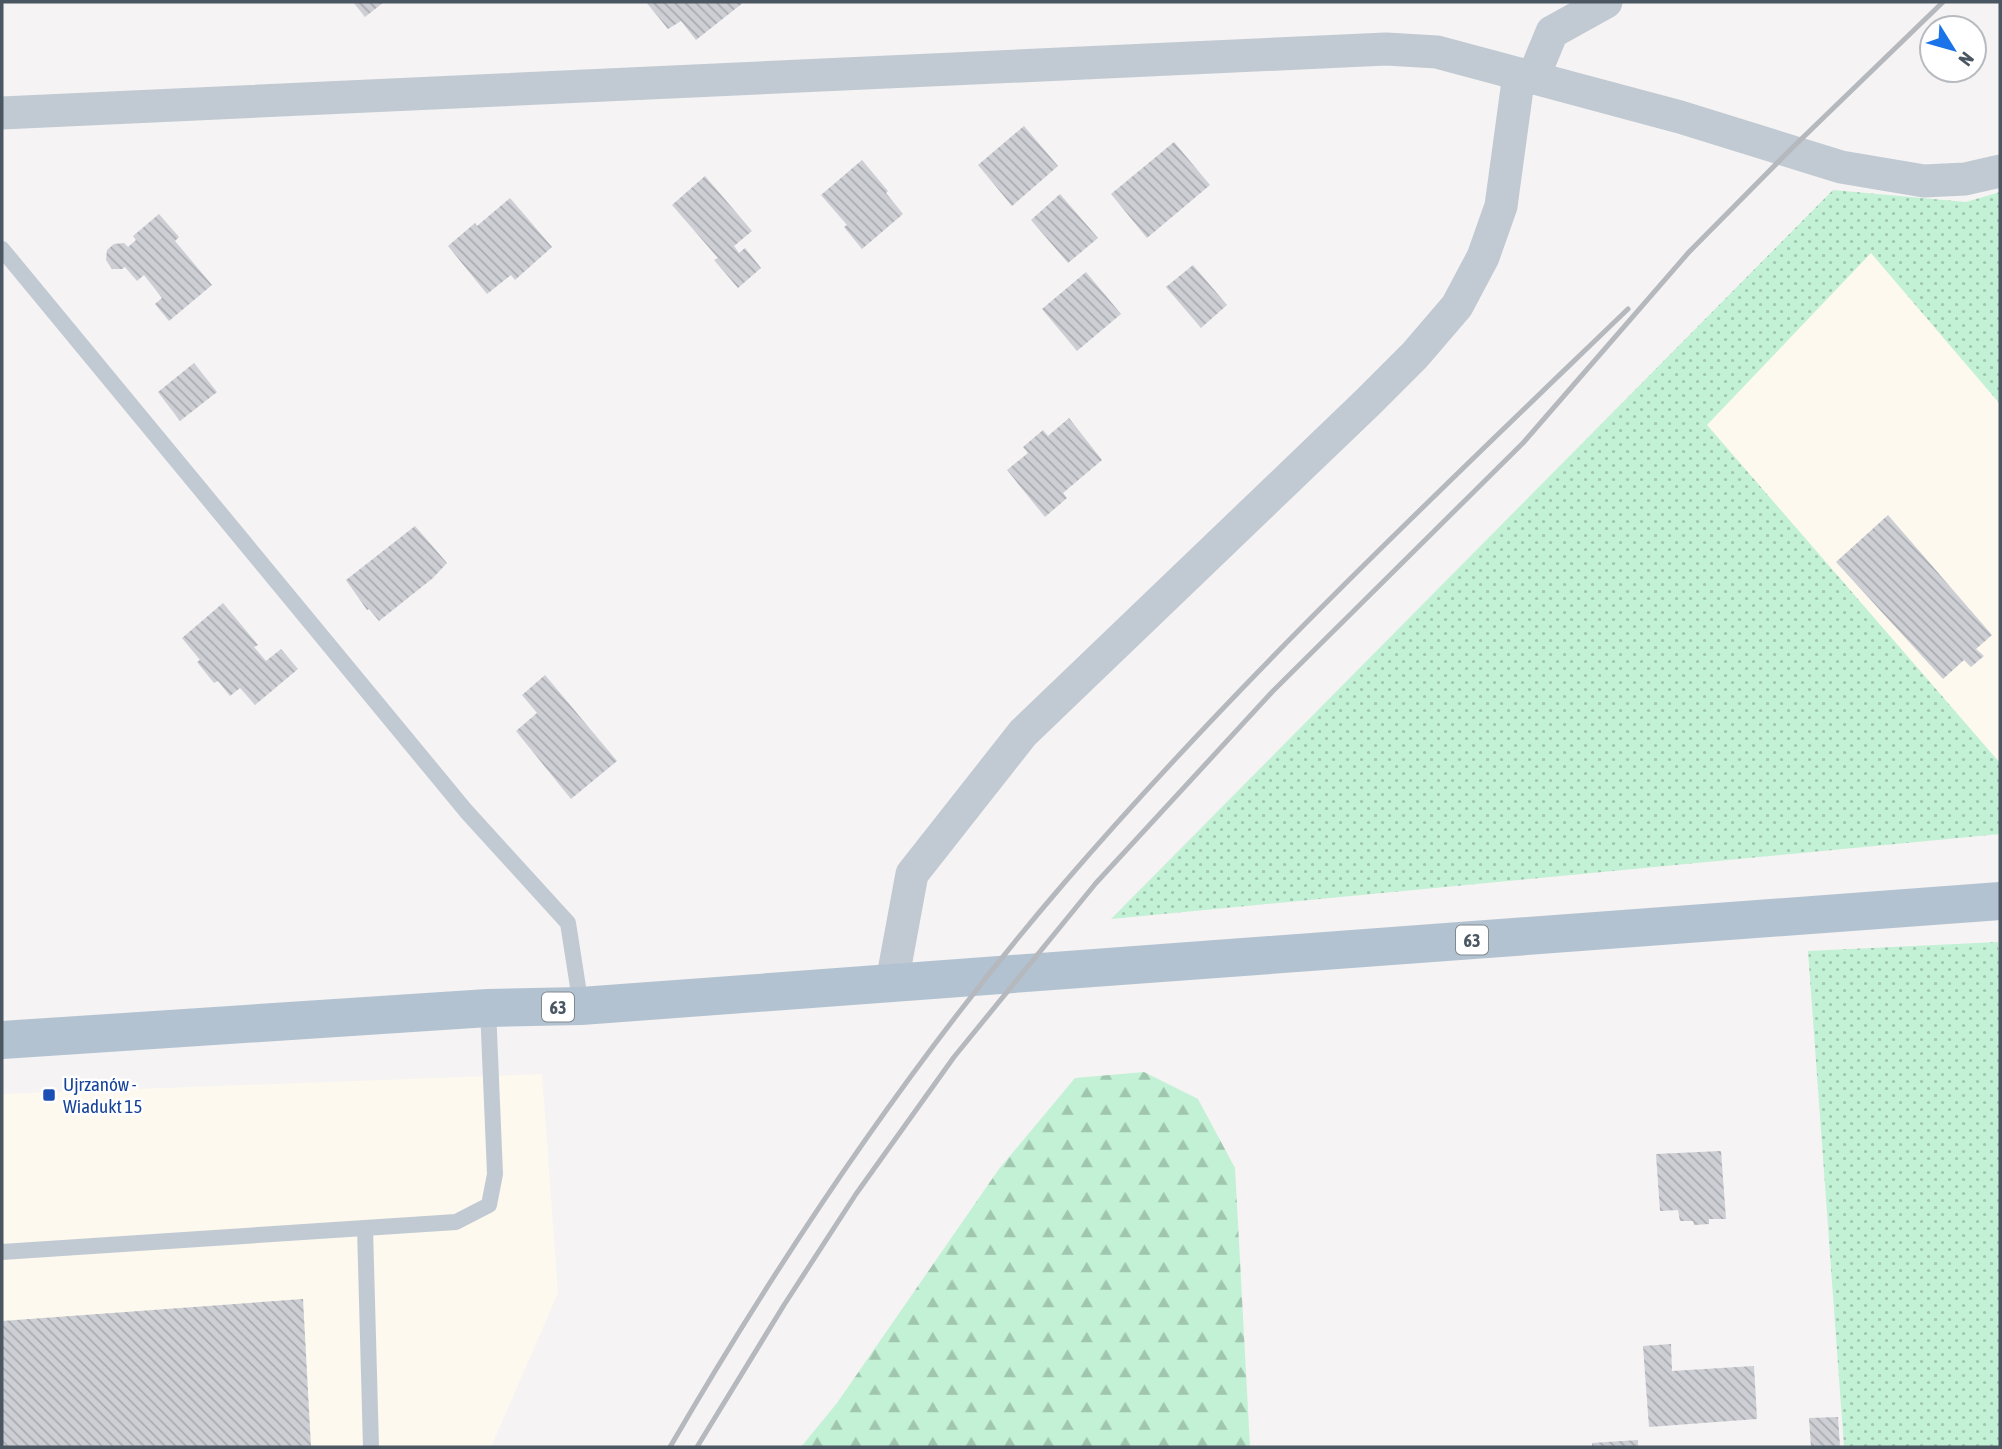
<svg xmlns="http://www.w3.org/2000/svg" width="2002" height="1449" font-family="'Asap Condensed',sans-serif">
<defs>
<pattern id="grass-dots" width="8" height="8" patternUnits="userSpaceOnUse" patternTransform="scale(1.75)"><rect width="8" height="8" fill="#c3f1d5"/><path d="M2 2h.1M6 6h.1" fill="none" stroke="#a0c6b0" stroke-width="1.8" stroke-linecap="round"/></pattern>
<pattern id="forest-firs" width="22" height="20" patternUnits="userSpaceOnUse" patternTransform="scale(1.75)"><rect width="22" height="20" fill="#c3f1d5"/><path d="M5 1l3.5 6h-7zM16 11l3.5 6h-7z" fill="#a0c6b0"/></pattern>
<pattern id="building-back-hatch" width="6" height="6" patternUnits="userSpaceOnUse" patternTransform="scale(1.75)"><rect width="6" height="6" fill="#cdcfd5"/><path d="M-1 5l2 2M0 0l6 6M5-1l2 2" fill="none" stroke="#a8abb0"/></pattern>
</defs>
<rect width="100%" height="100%" fill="#f5f3f3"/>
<g fill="#fdf9ef">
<polygon points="1871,253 2000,404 2000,763 1707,425"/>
<polygon points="542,1074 558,1293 491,1447 2,1447 2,1094"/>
</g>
<g fill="url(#grass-dots)">
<polygon points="1833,190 1966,202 2000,192 2000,404 1871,253 1707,425 2000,763 2000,834 1111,919"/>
<polygon points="1998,942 2000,974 2000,1447 1844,1447 1808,951"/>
</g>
<polygon fill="url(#forest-firs)" points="1144,1072 1198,1099 1235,1168 1250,1447 801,1447 837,1403 999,1169 1075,1078"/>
<g fill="url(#building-back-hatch)">
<polygon points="353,2 384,2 365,17"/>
<polygon points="646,2 744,2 696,40 681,21 668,29"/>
<polygon points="1024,126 1058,166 1012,206 978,165"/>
<polygon points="1174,142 1210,185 1147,238 1111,194"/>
<polygon points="862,160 888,191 886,193 903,214 862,249 844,227 847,225 821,195"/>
<polygon points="705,176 752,231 734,246 739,253 745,248 761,268 738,288 714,260 718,258 672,205"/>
<polygon points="1060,194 1098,238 1068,263 1031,220"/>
<polygon points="510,198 552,247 515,280 511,275 487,294 448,246 475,223 477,226"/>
<polygon points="159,214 179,237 175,241 212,285 169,321 155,304 162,298 144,275 137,281 125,267 122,269 112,269 106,260 107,250 114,244 124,243 128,247 136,240 133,236"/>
<polygon points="1193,265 1227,305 1201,328 1166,287"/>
<polygon points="1086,272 1121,314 1077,351 1042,309"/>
<polygon points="194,363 217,392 180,421 158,392"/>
<polygon points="1069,418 1102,460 1063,493 1067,498 1045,517 1007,470 1028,453 1023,447 1043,430 1048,436"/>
<polygon points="1888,515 1992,635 1976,649 1984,656 1971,667 1964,660 1943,679 1836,562"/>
<polygon points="415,526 447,563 433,578 379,621 369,609 367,610 346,580"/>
<polygon points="223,603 258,645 254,647 266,661 281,649 298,669 255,705 240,688 230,696 218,681 214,683 197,662 200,660 182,638"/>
<polygon points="545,675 617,761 571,799 516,731 537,713 522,695"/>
<polygon points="1721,1151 1726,1219 1709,1219 1709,1224 1694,1225 1693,1221 1680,1221 1678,1210 1660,1211 1656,1154"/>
<polygon points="303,1299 311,1447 2,1447 2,1321"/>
<polygon points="1671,1344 1672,1371 1754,1366 1757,1419 1649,1427 1643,1346"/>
<polygon points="1838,1417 1840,1447 1811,1447 1809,1418"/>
<polygon points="1638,1440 1638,1447 1592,1447 1592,1443"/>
</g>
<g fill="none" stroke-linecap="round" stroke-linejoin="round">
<g stroke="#c1cad2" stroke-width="16">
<polyline points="2,249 466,811 568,923 581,1006"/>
<polyline points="365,1228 371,1447"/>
<polyline points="2,1252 456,1222 489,1205 495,1174 488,1008"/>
</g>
<g stroke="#c1cad2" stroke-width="33">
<polyline points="1533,78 1552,32 1606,2"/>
<polyline points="2,113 1386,49 1437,52 1680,117 1841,167 1924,181 1965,179 2000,171"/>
<polyline points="892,982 912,874 1023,733 1368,402 1415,355 1457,306 1483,257 1501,206 1519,74"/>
</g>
<polyline stroke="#b3c2d1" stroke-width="38" points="2,1040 488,1008 581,1006 2000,901"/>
<g stroke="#b5b8bd" stroke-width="5">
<path d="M 670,1447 C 785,1249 915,1056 1065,882 C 1240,679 1435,495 1628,309"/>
<polyline points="697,1447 784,1305 856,1194 954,1057 1096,883 1273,691 1523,443 1689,252 1790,150 1943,2"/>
</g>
</g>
<rect fill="#1a4fb4" stroke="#fff" stroke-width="2.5" x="42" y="1088" width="14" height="14" rx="3.5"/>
<g text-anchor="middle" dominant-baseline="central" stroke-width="5" stroke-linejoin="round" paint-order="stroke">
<g fill="#fff" stroke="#808990" stroke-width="2">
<rect x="1456" y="925.5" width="32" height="29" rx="5"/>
<rect x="542" y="992.5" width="32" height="29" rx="5"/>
</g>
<g font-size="18" font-weight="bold" fill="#4a5661">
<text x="1472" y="940">63</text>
<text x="558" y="1007">63</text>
</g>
<g font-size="19" fill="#164399" stroke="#fff" text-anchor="start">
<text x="63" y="1084">Ujrzanów -<tspan x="63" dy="22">Wiadukt 15</tspan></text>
</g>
</g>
<rect width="2002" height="1449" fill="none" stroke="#4a5661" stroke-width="7"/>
<g transform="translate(1953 49) rotate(127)"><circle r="33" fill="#ffffff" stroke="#b7bbc0" stroke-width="2"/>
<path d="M0-5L12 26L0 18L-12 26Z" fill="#1a73e8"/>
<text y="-10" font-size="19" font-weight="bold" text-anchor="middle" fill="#4a5661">N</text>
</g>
</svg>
